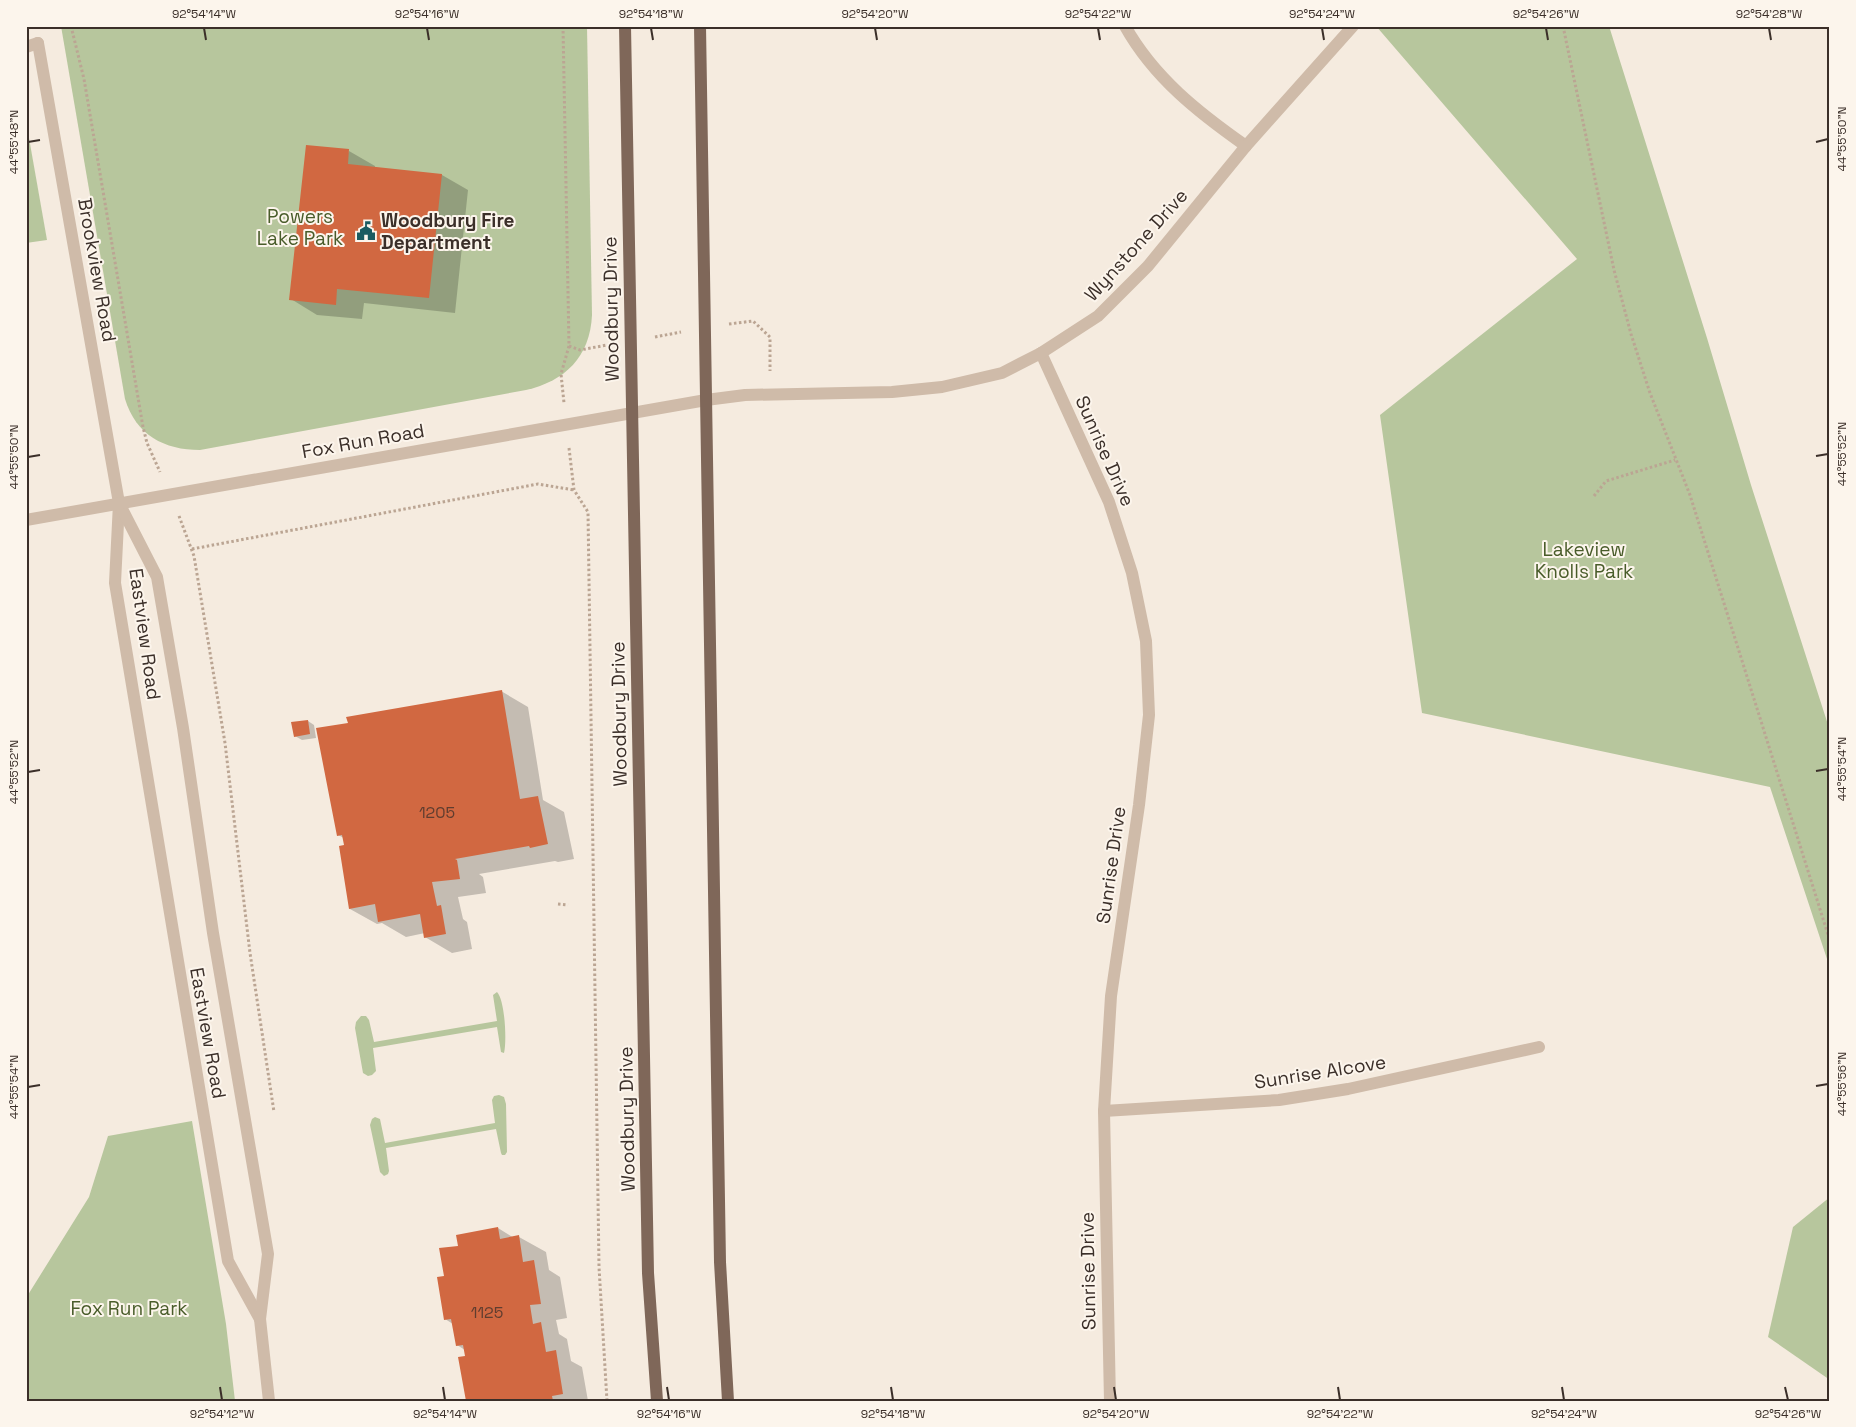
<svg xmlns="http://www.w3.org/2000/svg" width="1856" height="1427" font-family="'Space Grotesk',sans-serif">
<rect width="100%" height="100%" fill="#f5ebdf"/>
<g fill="#b7c69d">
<path d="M 61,26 L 587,26 L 592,315 C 590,357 565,381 526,390 L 200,450 C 164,450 136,435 125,399 Z"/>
<polygon points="1376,26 1609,26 1707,338 1751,485 1830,731 1830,968 1770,787 1422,713 1380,415 1577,259"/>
<polygon points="26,121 47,240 26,243"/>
<path d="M 497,992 C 505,1000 507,1042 504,1053 L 501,1052 L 497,1027 L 373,1048 L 376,1071 L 372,1075 L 368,1076 L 363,1073 L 355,1028 L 356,1022 L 361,1016 L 366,1016 L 369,1020 L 374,1042 L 497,1021 L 493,995 Z"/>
<polygon points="499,1095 504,1097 506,1104 507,1152 505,1155 502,1155 501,1153 496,1129 386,1148 389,1171 388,1174 384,1176 380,1172 370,1125 372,1119 375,1117 380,1119 385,1143 495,1123 492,1100 494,1096"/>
<polygon points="192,1121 226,1324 235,1401 26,1401 26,1298 89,1197 108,1136"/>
<polygon points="1830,1197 1830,1380 1768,1337 1793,1227"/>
</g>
<g fill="#0003">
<polygon points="349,151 375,166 375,168 442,175 468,190 455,313 364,303 362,319 317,315 291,299"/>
<polygon points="501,691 528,707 543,800 564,812 574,859 558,862 555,861 479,874 483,877 486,893 458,897 463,919 467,922 472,949 452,953 425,937 425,933 406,937 382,923 377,924 350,909 346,846 344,838 338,835 349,724"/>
<polygon points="308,721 314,725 316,738 302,740 295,736"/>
<polygon points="498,1228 514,1238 519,1237 546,1252 549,1270 560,1277 567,1318 556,1320 559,1334 567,1339 571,1361 582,1367 588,1401 467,1401 465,1350 457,1345 453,1324 445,1319 445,1277 460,1247"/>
</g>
<g fill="#d16841">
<polygon points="306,145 349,149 348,164 442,174 429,298 337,289 336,305 289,300"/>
<polygon points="502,690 520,799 538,796 548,844 530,848 529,846 455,859 457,860 460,879 432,882 437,906 441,905 446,934 424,938 420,914 378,922 375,904 349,909 339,846 344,845 342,835 337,836 316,728 348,723 346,717"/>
<polygon points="308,720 310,734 294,737 291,722"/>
<polygon points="498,1227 500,1239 519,1235 523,1262 534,1260 541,1304 530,1305 533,1324 541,1322 546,1352 556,1350 563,1394 552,1396 553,1401 466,1401 458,1357 465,1356 463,1345 456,1346 451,1319 444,1320 437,1277 444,1276 439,1248 458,1246 456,1235"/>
</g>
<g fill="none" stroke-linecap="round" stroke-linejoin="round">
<g stroke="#bba593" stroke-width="3" stroke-dasharray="2.5 2.5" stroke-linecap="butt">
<polyline points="71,26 84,79 143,427 147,443 160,472"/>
<polyline points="563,26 569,346 561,374 564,403"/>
<polyline points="1563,26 1614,270 1631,334 1650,393 1690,495 1830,941"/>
<polyline points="729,324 753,321 770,337 770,371"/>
<polyline points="655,337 681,332"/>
<polyline points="569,346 580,350 607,345"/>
<polyline points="569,448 574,490 588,512 599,1267 607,1401"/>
<polyline points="1594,496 1606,481 1675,460"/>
<polyline points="179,516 194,556 225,743 250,953 274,1112"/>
<polyline points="192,549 538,484 574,490"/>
<polyline points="558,904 568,905"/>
</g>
<g stroke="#cfbba9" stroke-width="12">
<path d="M 1125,26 C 1154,78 1199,113 1246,146"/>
<polyline points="38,43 119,503 115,583 228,1261 260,1319"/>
<polyline points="26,47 38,43"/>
<polyline points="1041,353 1109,502 1132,573 1146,641 1149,715 1139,805 1111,996 1104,1111 1110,1401"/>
<polyline points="119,503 157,577 183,728 213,933 268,1254 260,1319 269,1401"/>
<polyline points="26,520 706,400 745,395 892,392 942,387 1002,373 1041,353 1098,316 1148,266 1246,146 1353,26"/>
<polyline points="1104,1111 1279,1100 1348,1089 1539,1047"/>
</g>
<g stroke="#7f6759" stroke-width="12">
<polyline points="625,26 648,1273 657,1401"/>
<polyline points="700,26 720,1262 728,1401"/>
</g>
</g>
<path fill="none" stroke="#3b2f29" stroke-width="2" d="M 204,28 L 206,40M 427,28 L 429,40M 651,28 L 653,40M 875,28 L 877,40M 1098,28 L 1100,40M 1322,28 L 1324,40M 1546,28 L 1548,40M 1769,28 L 1771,40M 28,142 L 40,140M 1816,142 L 1828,139M 1816,456 L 1828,454M 28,457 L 40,455M 1816,771 L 1828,769M 28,772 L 40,770M 1816,1086 L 1828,1084M 28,1087 L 40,1085M 220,1387 L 222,1400M 443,1387 L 445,1400M 667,1387 L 669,1400M 891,1387 L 893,1400M 1114,1387 L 1116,1400M 1338,1387 L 1340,1400M 1562,1387 L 1564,1400M 1785,1387 L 1788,1400"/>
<defs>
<g id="civic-bare" transform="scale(1.5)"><path d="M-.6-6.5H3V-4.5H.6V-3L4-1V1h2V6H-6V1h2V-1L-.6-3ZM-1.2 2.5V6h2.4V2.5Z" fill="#1a5b61" stroke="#fcf5ec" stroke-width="2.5" paint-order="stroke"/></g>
</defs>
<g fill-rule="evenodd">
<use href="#civic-bare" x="366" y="231"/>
</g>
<g text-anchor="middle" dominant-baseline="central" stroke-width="4" stroke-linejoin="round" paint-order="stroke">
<g font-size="16" fill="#603d2f">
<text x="437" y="812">1205</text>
<text x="487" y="1312">1125</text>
</g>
<g font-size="19" fill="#495c2a" stroke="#fcf5ec">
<text x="300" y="216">Powers<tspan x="300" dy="22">Lake Park</tspan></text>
<text x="1584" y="549">Lakeview<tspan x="1584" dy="22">Knolls Park</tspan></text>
<text x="129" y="1308">Fox Run Park</text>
</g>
<g font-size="19" font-weight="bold" fill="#3b2f29" stroke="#fcf5ec" text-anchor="start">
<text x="381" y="220">Woodbury Fire<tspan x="381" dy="22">Department</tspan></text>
</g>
<g font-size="19" fill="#3b2f29" stroke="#fcf5ec">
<text transform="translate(1136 245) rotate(-48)">Wynstone Drive</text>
<text transform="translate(97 270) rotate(80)">Brookview Road</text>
<text transform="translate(611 309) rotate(-91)">Woodbury Drive</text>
<text transform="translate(363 441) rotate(-10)">Fox Run Road</text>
<text transform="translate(1105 451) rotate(66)">Sunrise Drive</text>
<text transform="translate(145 634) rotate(82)">Eastview Road</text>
<text transform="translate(619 714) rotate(-91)">Woodbury Drive</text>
<text transform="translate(1111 865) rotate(-82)">Sunrise Drive</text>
<text transform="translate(208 1033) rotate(80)">Eastview Road</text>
<text transform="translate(1320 1072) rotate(-9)">Sunrise Alcove</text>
<text transform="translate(627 1119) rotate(-91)">Woodbury Drive</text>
<text transform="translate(1088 1271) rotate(-91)">Sunrise Drive</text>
</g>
</g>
<rect width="1856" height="1427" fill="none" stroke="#fcf5ec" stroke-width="55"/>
<rect x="28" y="28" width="1800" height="1372" fill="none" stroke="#3b2f29" stroke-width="2"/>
<g font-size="12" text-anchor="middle" fill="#3b2f29">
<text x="204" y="18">92°54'14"W</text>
<text x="427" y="18">92°54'16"W</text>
<text x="651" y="18">92°54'18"W</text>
<text x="875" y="18">92°54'20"W</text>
<text x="1098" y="18">92°54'22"W</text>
<text x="1322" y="18">92°54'24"W</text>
<text x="1546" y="18">92°54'26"W</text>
<text x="1769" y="18">92°54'28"W</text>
<text transform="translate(1842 139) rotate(-90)" y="4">44°55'50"N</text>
<text transform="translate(14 142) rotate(-90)" y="4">44°55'48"N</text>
<text transform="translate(1842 454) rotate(-90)" y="4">44°55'52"N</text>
<text transform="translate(14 457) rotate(-90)" y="4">44°55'50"N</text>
<text transform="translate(1842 769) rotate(-90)" y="4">44°55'54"N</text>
<text transform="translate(14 772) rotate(-90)" y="4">44°55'52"N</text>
<text transform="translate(1842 1084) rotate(-90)" y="4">44°55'56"N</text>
<text transform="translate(14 1087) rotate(-90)" y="4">44°55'54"N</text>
<text x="222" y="1418">92°54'12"W</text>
<text x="445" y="1418">92°54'14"W</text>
<text x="669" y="1418">92°54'16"W</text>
<text x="893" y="1418">92°54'18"W</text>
<text x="1116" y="1418">92°54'20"W</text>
<text x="1340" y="1418">92°54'22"W</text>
<text x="1564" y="1418">92°54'24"W</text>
<text x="1788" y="1418">92°54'26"W</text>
</g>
</svg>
